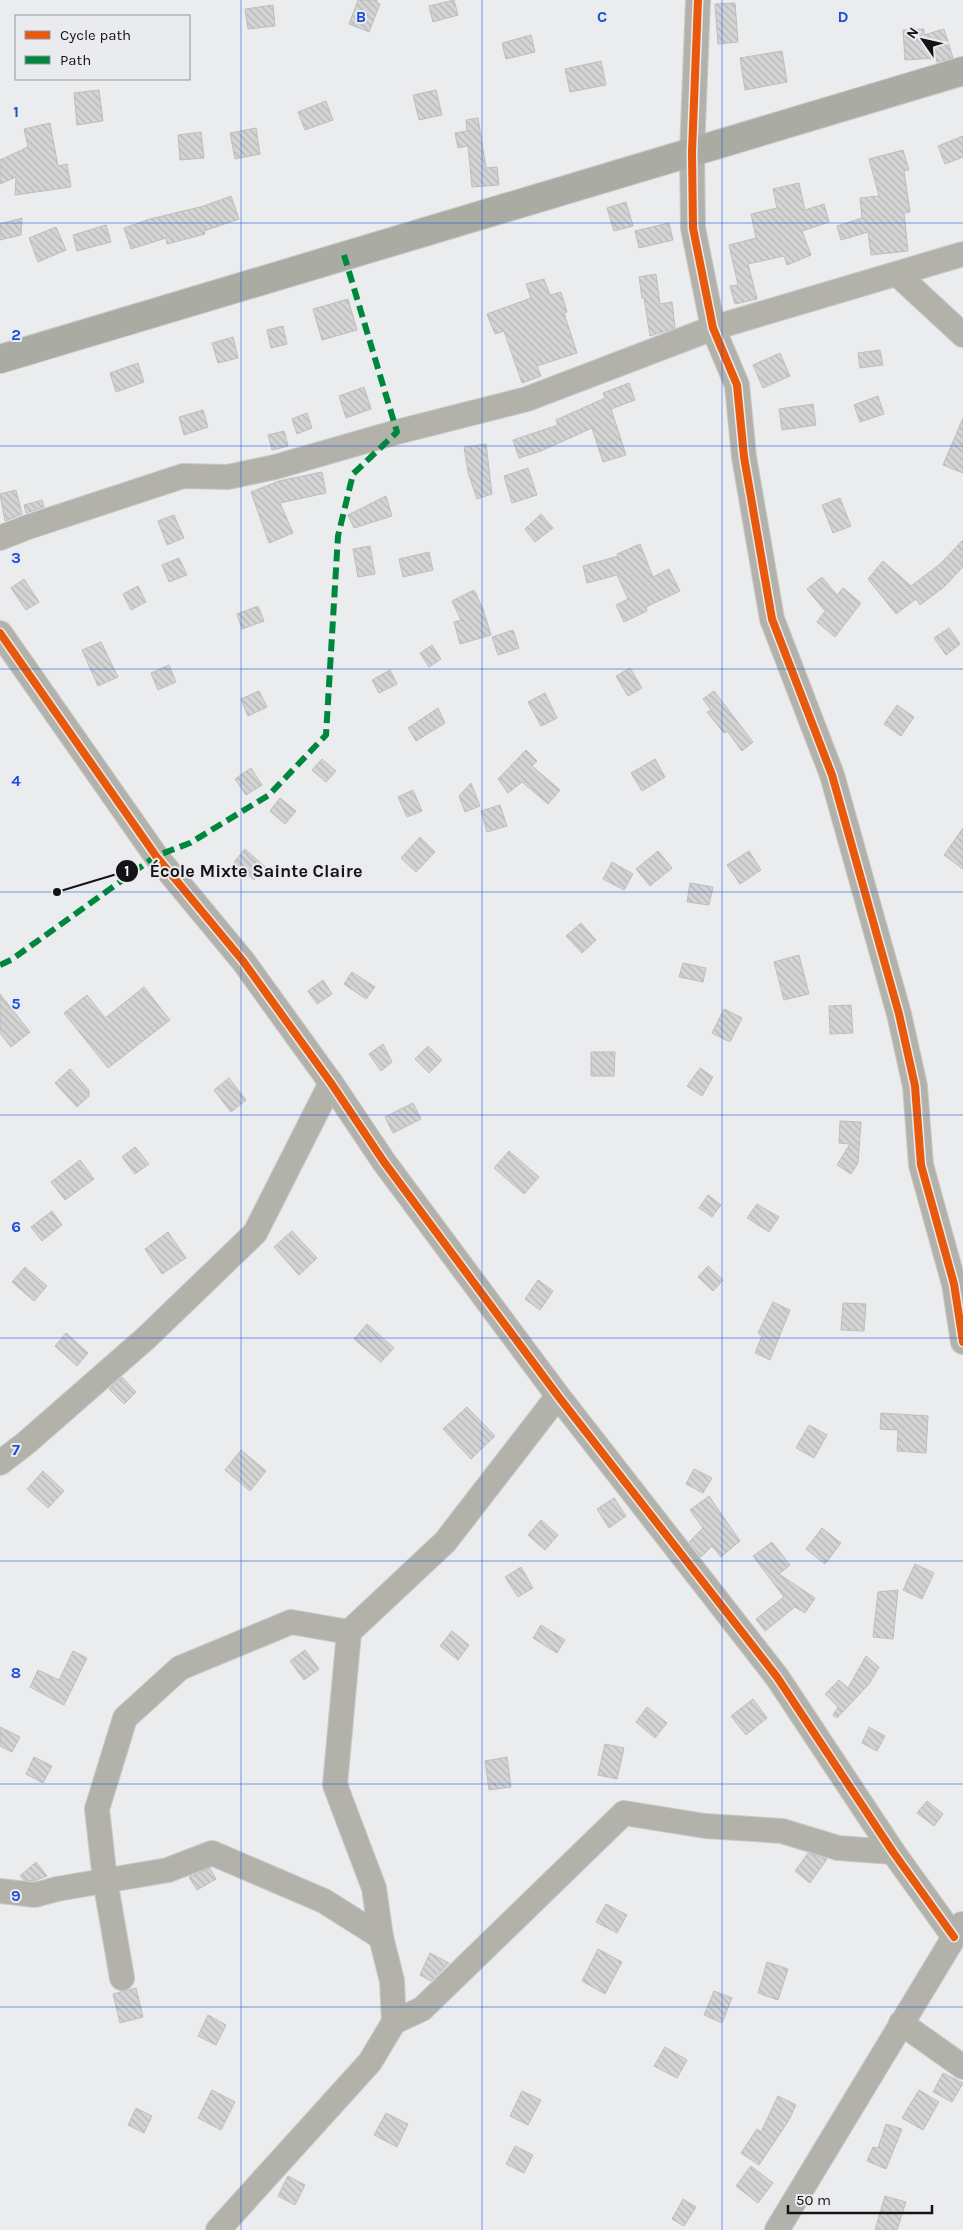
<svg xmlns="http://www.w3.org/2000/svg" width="963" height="2230" font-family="Karla,sans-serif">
<defs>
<pattern id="building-back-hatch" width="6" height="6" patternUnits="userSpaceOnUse" patternTransform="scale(1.25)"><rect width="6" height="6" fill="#d4d4d5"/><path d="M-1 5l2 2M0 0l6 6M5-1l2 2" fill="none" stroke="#b5b5b6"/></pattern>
</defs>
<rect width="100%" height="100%" fill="#eaecee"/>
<g fill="url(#building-back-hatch)" stroke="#bdbebf">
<polygon points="358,0 377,0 377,3 380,4 369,32 349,24"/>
<polygon points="454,0 458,15 433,22 429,6"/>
<polygon points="735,3 738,42 718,44 715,4"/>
<polygon points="273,5 275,26 248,29 245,9"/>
<polygon points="924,29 924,35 944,29 953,58 937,62 936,58 905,60 903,30"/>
<polygon points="531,35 535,52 506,59 502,43"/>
<polygon points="782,51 787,82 745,90 740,58"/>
<polygon points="601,61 606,85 570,92 565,69"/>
<polygon points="99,90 103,121 77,125 74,93"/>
<polygon points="436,90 442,115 419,120 413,95"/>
<polygon points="326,101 333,120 305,130 298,112"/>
<polygon points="478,118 486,168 497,167 499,185 472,187 468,146 458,148 455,133 467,131 466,120"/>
<polygon points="50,123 58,166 67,164 71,187 15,195 16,177 0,184 0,160 28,147 24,129"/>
<polygon points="256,128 260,154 235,159 230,133"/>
<polygon points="201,132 204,158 180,160 178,135"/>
<polygon points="963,136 963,157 945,164 938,146"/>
<polygon points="903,150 909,170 904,171 910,212 904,213 908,251 871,255 868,232 841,240 837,226 862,218 860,198 879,196 869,159"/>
<polygon points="799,183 805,210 824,204 829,222 802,231 811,255 787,265 784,256 748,264 757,299 735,304 730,286 738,285 729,245 756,238 751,214 777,208 773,189"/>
<polygon points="231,196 239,219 204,231 205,234 167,244 166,238 131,249 124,228 150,219 204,206"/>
<polygon points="626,202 633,226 614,231 607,208"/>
<polygon points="22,218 21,235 0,240 0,224"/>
<polygon points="669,223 673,240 639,248 635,231"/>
<polygon points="106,225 111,242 77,251 73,235"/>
<polygon points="56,227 66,250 38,262 29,238"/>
<polygon points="656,274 660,304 672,302 675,328 650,336 644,298 642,298 639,277"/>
<polygon points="544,279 550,295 561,292 567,312 564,313 577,353 537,366 541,376 522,383 504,331 495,334 487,314 531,298 526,284"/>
<polygon points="348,299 357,330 322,340 313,309"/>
<polygon points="283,326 287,344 271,348 267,330"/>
<polygon points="233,337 238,358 218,363 212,343"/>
<polygon points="880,350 883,365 860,368 858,353"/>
<polygon points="780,353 790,376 763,388 753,365"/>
<polygon points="138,363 144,382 116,392 110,373"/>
<polygon points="629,383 635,400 611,409 626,455 603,462 592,428 541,451 519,458 513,440 558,425 556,420 605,398 603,393"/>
<polygon points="364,387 371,409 346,418 339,396"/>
<polygon points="878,396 884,414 860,422 854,405"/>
<polygon points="813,404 816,425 782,430 779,409"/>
<polygon points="203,410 208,427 184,435 179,417"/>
<polygon points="307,413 312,428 297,434 292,419"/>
<polygon points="963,418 963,473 943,465"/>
<polygon points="284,431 288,446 272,450 268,435"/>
<polygon points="486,444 492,494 477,499 468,472 464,447"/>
<polygon points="528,468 537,495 512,503 504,476"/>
<polygon points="322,472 326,493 280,503 293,533 269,543 251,492 279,481"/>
<polygon points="16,490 22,514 5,521 0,494"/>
<polygon points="386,496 392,516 354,528 348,515"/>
<polygon points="840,498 851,526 833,533 822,505"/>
<polygon points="42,500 44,507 26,513 24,505"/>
<polygon points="541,514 553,528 535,542 525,529"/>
<polygon points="174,515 184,538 167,545 158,521"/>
<polygon points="963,540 963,567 944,587 920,605 916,599 896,614 868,579 883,561 911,586 940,564"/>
<polygon points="640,544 653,577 669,569 680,591 646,607 647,611 624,622 616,605 628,599 617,575 587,583 583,566 618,556 617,554"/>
<polygon points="370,546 375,574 358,577 353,549"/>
<polygon points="429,552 433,570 403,577 399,559"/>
<polygon points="179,558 187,575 169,582 162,565"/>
<polygon points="822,577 837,595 843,588 861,603 835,637 817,622 825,611 807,589"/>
<polygon points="24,579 39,602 26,610 11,588"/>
<polygon points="138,586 146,602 131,610 123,594"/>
<polygon points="474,590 483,609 491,635 460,644 454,622 461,620 452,601"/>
<polygon points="258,606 264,621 242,629 237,614"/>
<polygon points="949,628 960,644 946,655 934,638"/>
<polygon points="513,630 519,648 498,655 492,637"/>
<polygon points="101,642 118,677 98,686 82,650"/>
<polygon points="432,645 441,659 429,667 420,653"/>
<polygon points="169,665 176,682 158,690 151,673"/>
<polygon points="630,668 642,688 628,696 616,676"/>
<polygon points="390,670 397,684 379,693 372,680"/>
<polygon points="259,691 267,707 248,716 241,699"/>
<polygon points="714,691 753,742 742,751 727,731 724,733 707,712 711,710 703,699"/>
<polygon points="545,693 557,718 541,726 528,702"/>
<polygon points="897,705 914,717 901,736 884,724"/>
<polygon points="438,708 445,723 416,741 408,728"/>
<polygon points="526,750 537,761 532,766 560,790 548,804 522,782 508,793 498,779"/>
<polygon points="322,759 336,771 326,782 312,770"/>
<polygon points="655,759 665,777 642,791 631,773"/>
<polygon points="251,768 262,785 246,795 235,779"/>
<polygon points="471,783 480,806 465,812 459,796"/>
<polygon points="413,790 422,811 407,817 398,797"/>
<polygon points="280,798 296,811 285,824 270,811"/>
<polygon points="500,805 507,826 487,832 481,811"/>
<polygon points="963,828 963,869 944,855"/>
<polygon points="420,837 435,852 416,872 401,858"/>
<polygon points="245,849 265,867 254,880 234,862"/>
<polygon points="658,851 672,868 650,886 636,869"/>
<polygon points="749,851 761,870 740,884 727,865"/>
<polygon points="612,862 633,874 624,890 603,879"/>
<polygon points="690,883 713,887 709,905 687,902"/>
<polygon points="581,923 596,940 582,953 566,936"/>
<polygon points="799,955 809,994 784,1000 774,962"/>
<polygon points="683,963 706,968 703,982 679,977"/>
<polygon points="352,972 375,987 366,999 344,984"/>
<polygon points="323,980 332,994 317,1004 308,991"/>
<polygon points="144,987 170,1020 108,1068 64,1013 87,995 105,1018"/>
<polygon points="0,994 30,1032 11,1047 0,1033"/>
<polygon points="851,1005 853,1033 830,1034 829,1006"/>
<polygon points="724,1009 742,1018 730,1042 712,1033"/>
<polygon points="383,1044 392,1062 381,1071 369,1054"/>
<polygon points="428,1046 442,1060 429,1073 415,1059"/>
<polygon points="591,1052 615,1052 614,1076 591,1076"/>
<polygon points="700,1068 713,1077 702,1096 687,1086"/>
<polygon points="70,1069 89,1090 89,1096 77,1107 55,1083"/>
<polygon points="229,1078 246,1100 231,1112 214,1090"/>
<polygon points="413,1103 421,1119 393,1133 385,1117"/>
<polygon points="840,1121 861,1122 858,1163 851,1174 837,1165 850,1144 839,1143"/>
<polygon points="135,1147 149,1164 135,1174 122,1157"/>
<polygon points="509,1151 539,1177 524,1194 494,1168"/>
<polygon points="80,1160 94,1179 65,1200 51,1182"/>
<polygon points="708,1195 721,1205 712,1217 699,1208"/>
<polygon points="757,1204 779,1217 769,1232 747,1218"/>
<polygon points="52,1211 62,1225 42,1241 31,1227"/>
<polygon points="292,1231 317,1258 299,1275 274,1247"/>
<polygon points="168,1232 186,1258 162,1274 145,1249"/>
<polygon points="708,1266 723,1280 713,1291 698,1277"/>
<polygon points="25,1267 47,1286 34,1301 12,1282"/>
<polygon points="538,1280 553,1291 540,1310 525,1299"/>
<polygon points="773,1302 790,1310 770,1360 755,1353 762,1336 758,1333"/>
<polygon points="843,1303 866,1304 864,1331 841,1330"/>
<polygon points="367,1324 394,1348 381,1362 354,1339"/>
<polygon points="66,1333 88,1353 77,1366 55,1346"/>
<polygon points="122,1377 136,1392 124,1404 109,1389"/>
<polygon points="467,1407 495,1436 471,1459 443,1429"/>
<polygon points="881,1413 928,1416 926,1453 897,1451 898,1430 880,1429"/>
<polygon points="809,1425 827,1435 814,1458 796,1448"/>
<polygon points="241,1450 266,1471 250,1491 225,1470"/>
<polygon points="694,1469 712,1478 703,1493 686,1484"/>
<polygon points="43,1471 64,1491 48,1508 27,1489"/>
<polygon points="709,1496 740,1541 721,1557 712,1546 701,1557 689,1542 703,1528 690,1510"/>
<polygon points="614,1498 626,1516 609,1528 597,1509"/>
<polygon points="541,1520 558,1535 545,1550 528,1535"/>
<polygon points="822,1528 841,1543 825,1564 806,1549"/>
<polygon points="772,1542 790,1565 779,1574 815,1598 805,1613 795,1607 765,1631 756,1619 784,1597 753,1556"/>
<polygon points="915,1564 934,1573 922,1599 903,1590"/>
<polygon points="521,1567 533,1588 518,1597 505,1577"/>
<polygon points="898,1590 893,1639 873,1637 878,1592"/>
<polygon points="541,1625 565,1640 557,1653 533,1638"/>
<polygon points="452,1631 469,1645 458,1660 440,1646"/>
<polygon points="305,1650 319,1669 304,1680 290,1661"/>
<polygon points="73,1651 87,1658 64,1705 30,1687 38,1670 59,1680"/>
<polygon points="866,1656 879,1667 869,1684 837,1718 833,1715 838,1707 825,1694 839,1680 848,1688"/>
<polygon points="753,1699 767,1718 746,1735 731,1716"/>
<polygon points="647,1707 667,1723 655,1738 636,1722"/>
<polygon points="0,1727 20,1737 12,1752 0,1746"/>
<polygon points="869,1727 885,1736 877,1751 862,1743"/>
<polygon points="605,1744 624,1748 617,1779 598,1775"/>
<polygon points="34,1757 52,1766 43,1783 26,1774"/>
<polygon points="507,1757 511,1787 489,1790 485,1761"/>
<polygon points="927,1801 943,1814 934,1826 917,1813"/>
<polygon points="808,1853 827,1859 810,1883 795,1871"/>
<polygon points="36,1862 47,1876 34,1881 24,1880 20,1876"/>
<polygon points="210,1868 216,1879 197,1890 189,1877"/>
<polygon points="606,1904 627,1915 617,1933 596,1922"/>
<polygon points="598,1949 622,1962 605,1994 582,1981"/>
<polygon points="430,1953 449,1963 431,1981 420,1975"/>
<polygon points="767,1962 788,1969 778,2000 758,1993"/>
<polygon points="136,1988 143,2017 120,2023 113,1994"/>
<polygon points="714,1991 732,1998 722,2023 704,2015"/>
<polygon points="208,2015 226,2025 216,2045 198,2036"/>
<polygon points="665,2047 687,2060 677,2078 654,2066"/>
<polygon points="943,2073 963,2083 952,2102 933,2092"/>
<polygon points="212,2090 235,2102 221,2130 198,2118"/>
<polygon points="919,2090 939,2102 923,2130 902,2118"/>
<polygon points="522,2091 541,2100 528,2125 510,2116"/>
<polygon points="778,2096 796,2105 789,2120 759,2165 741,2153 757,2129 761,2132"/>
<polygon points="136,2108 152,2116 144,2133 128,2125"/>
<polygon points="386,2113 408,2124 397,2147 374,2135"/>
<polygon points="886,2124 902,2129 886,2169 867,2161 873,2147 878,2148"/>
<polygon points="515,2146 533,2155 524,2173 506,2164"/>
<polygon points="751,2166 773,2183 758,2203 736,2186"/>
<polygon points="288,2176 305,2185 295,2205 278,2196"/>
<polygon points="885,2196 906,2202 897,2230 875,2230"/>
<polygon points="683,2199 696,2207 684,2226 672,2219"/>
</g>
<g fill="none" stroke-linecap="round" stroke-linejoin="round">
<g stroke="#c9c9cb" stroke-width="26">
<g id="minor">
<polyline points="698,0 692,152 693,228 713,328 737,385 744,457 772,619 832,775 899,1014 915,1086 921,1165 954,1284 963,1342"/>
<polyline points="897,274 963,335"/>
<polyline points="0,538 28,527 183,476 228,477 275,467 397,432 527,399 713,328 963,254"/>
<polyline points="0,633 156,856 243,961 331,1083 384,1162 558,1396 777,1677 893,1852 954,1937"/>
<polyline points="0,1463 26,1443 146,1338 255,1233 331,1083"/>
<polyline points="0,1891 35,1895 57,1889 168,1870 212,1853 324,1901 381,1937"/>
<polyline points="122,1978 105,1880 97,1809 125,1718 180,1668 291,1622 349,1632"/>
<polyline points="394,2022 422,2009 624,1813 705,1826 782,1831 838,1848 893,1852"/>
<polyline points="901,2023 963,2067"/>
<polyline points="218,2230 370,2062 394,2022 392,1981 381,1937 374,1888 335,1785 349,1632 445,1542 558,1396"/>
<polyline points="777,2230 962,1924"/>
</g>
</g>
<g stroke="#c9c9cb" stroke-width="30">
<polyline id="major" points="0,359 963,71"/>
</g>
<use href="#minor" stroke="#b3b2aa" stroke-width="24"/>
<use href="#major" stroke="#aaaba2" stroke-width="28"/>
<polyline stroke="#00873e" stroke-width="6" stroke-dasharray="12 6" stroke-linecap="butt" points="0,965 11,960 156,856 190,843 269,795 326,735 338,536 353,474 397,432 344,255"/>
<g stroke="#e9ebef" stroke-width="11">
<g id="cycleway">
<polyline points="698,0 692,152 693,228 713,328 737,385 744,457 772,619 832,775 899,1014 915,1086 921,1165 954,1284 963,1342"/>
<polyline points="0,633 156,856 243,961 331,1083 384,1162 558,1396 777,1677 893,1852 954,1937"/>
</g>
</g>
<use href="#cycleway" stroke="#e8590c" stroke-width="8"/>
</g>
<path fill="none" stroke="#1d4ed8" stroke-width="1" stroke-opacity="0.55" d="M 241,0 L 241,2230M 482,0 L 482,2230M 722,0 L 722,2230M 0,223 L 963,223M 0,446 L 963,446M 0,669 L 963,669M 0,892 L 963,892M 0,1115 L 963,1115M 0,1338 L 963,1338M 0,1561 L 963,1561M 0,1784 L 963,1784M 0,2007 L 963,2007"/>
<g font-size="16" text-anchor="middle" font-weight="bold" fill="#1d4ed8" stroke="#e9ebef" stroke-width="4" stroke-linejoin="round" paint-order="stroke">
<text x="361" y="22">B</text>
<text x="602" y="22">C</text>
<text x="843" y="22">D</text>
<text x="16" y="117">1</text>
<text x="16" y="340">2</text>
<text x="16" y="563">3</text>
<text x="16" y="786">4</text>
<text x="16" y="1009">5</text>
<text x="16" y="1232">6</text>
<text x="16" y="1455">7</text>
<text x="16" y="1678">8</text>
<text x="16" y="1901">9</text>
</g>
<path fill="none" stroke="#141416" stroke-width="2" d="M57 892L127 871"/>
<g fill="#141416" stroke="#e9ebef" stroke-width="2">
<circle cx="57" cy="892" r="5"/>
<circle cx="127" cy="871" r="12"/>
</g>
<g font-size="15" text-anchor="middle" font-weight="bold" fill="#fff">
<text x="127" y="876">1</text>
</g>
<g font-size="18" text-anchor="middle" font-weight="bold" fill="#141416" stroke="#e9ebef" stroke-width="4" stroke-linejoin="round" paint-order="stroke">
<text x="256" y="877">École Mixte Sainte Claire</text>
</g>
<rect x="15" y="15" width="175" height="65" fill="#e9ebef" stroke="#949598"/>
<rect x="25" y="31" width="25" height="8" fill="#e8590c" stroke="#949598"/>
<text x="60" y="40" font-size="15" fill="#141416">Cycle path</text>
<rect x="25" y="56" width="25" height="8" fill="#00873e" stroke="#949598"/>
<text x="60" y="65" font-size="15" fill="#141416">Path</text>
<g transform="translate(923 40) rotate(304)" stroke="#e9ebef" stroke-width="4" paint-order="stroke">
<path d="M0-4L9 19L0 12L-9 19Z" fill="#141416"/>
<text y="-8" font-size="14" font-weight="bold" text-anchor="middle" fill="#141416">N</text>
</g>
<path d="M788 2205v8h144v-8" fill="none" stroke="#141416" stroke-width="2.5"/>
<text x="796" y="2205" font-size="15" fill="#141416" stroke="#e9ebef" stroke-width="4" paint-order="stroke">50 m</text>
</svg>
